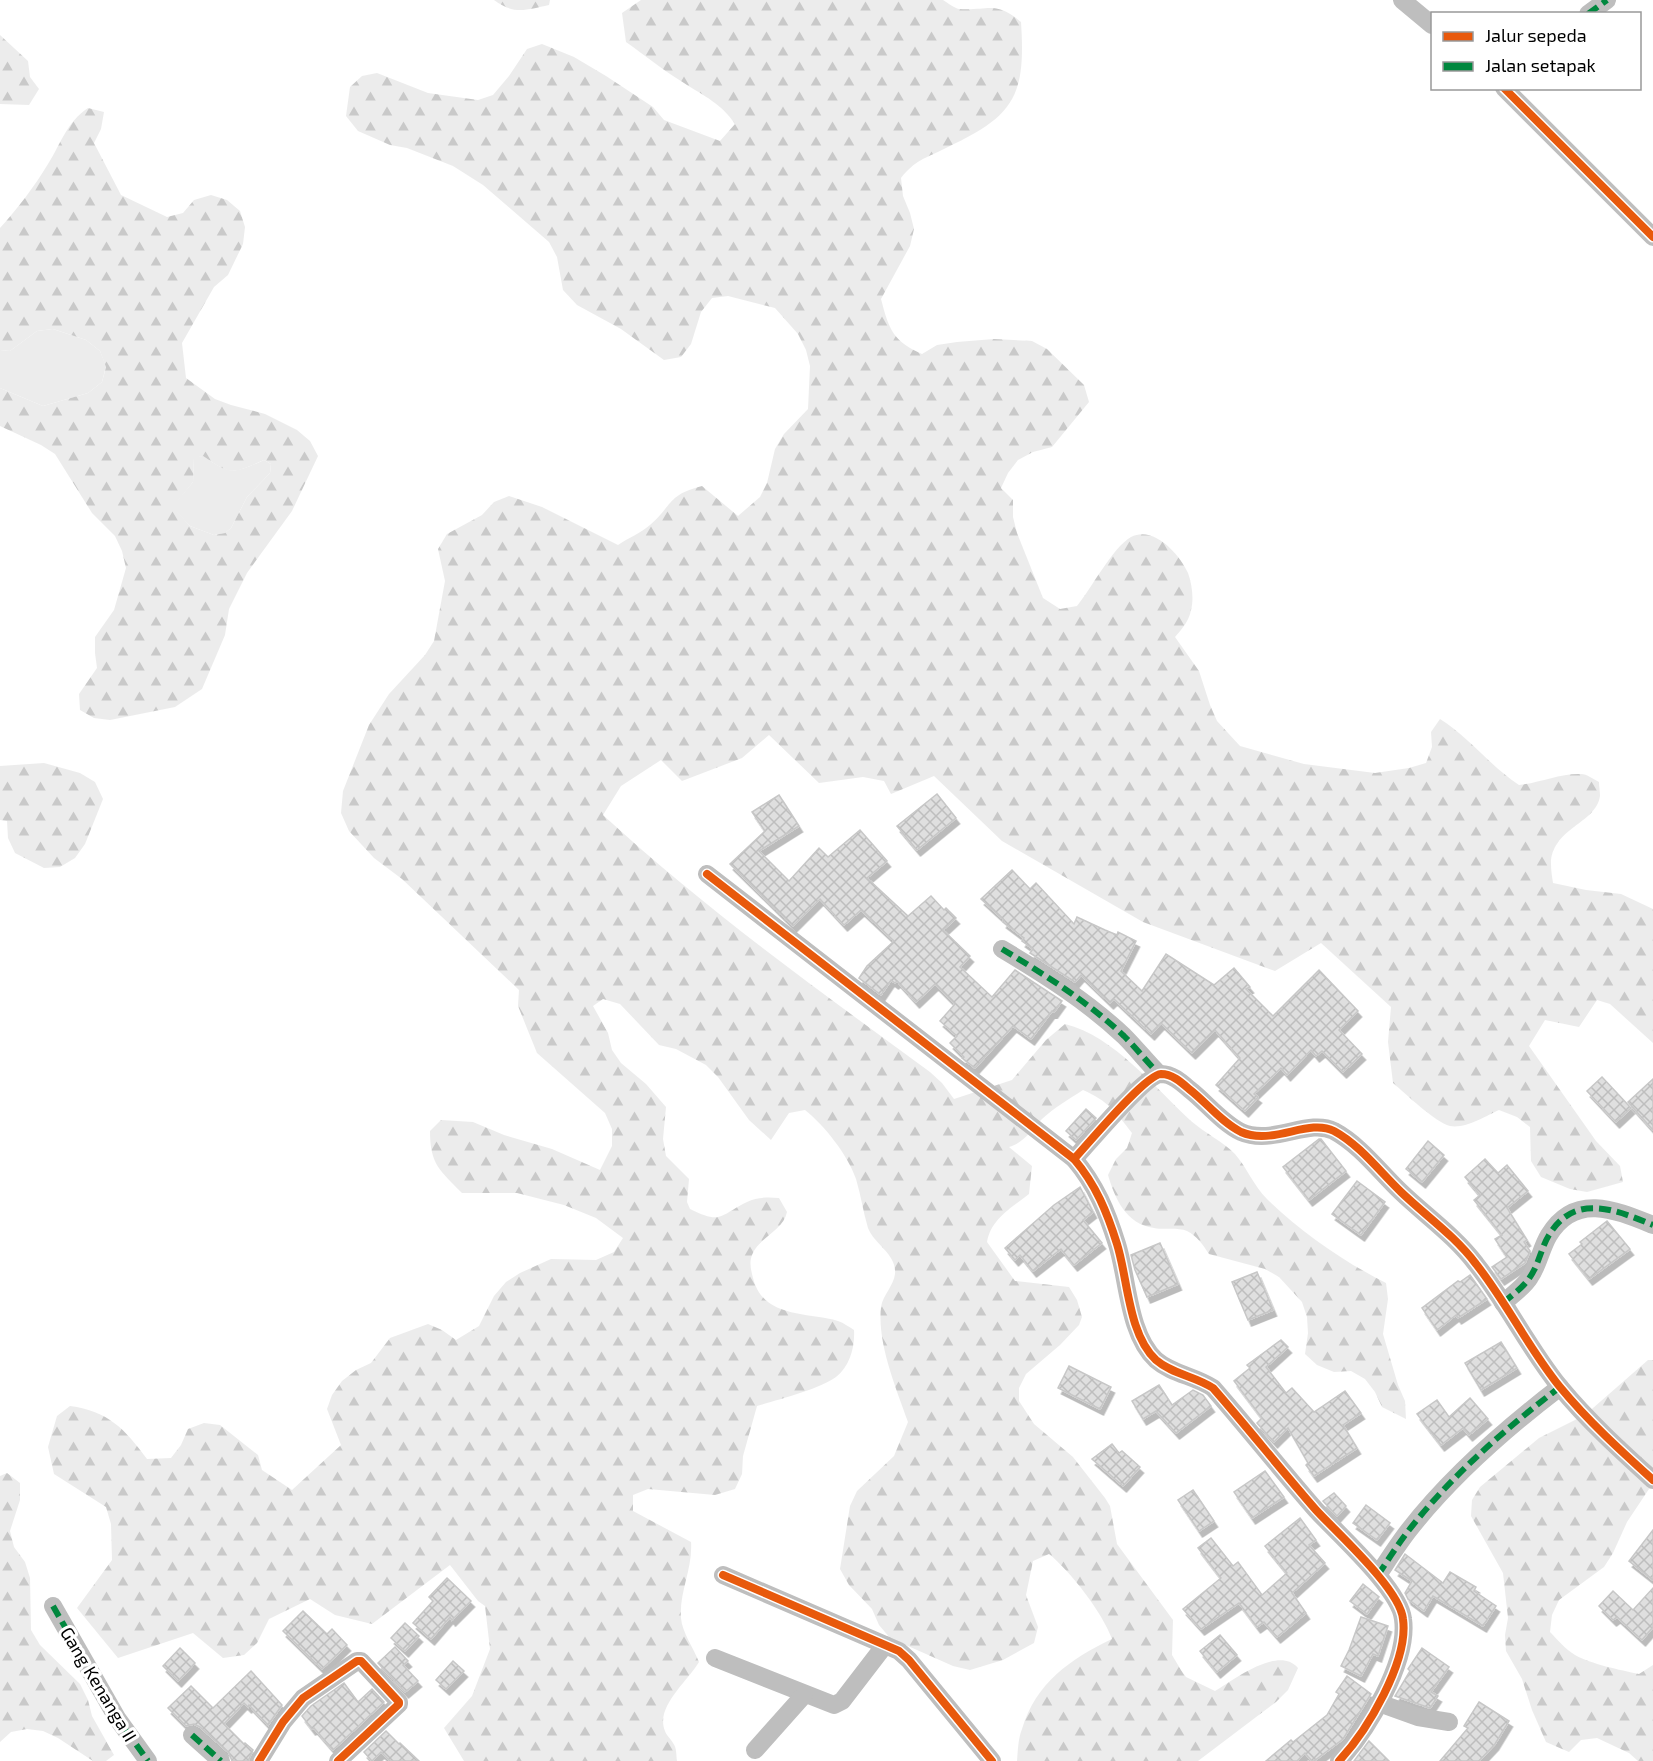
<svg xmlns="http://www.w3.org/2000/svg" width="1653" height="1761" font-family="'Exo 2',sans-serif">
<defs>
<pattern id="forest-firs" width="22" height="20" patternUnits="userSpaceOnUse" patternTransform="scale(1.5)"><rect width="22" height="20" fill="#ececec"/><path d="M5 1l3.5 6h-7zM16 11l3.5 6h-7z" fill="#c9c9c9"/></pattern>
<pattern id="building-cross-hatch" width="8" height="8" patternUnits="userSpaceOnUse" patternTransform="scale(1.5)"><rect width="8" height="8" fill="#dfdfdf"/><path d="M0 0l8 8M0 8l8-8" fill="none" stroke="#bebebe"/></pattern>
<filter id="shadow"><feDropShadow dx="3.5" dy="6" stdDeviation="0" flood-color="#0004"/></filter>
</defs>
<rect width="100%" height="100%" fill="#fff"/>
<g fill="#ececec">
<polygon points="53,329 86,340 100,351 106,366 102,382 88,393 43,406 0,388 0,350 10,351 37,331"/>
<path d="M 203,456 C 231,475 233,474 264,460 L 271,464 L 270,473 L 247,497 L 231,528 L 225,533 L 214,535 L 190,526 L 172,507 L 193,482 L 194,457 Z"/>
</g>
<g fill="url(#forest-firs)" fill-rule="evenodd">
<path d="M 494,0 L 550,0 L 549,5 C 526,10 514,15 494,0 Z"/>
<path d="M 641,0 L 943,0 C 948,3 954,8 959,9 C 989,11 995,0 1021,22 C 1026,97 1014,116 946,148 C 926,158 915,160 901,178 L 903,196 L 910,213 L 914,229 L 910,246 L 881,299 C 889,330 893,341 922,354 L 937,345 L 957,342 L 994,339 L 1032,341 L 1047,349 L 1084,385 L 1089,402 L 1052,447 L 1033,452 L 1018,460 L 1008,473 L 1001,488 L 1013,500 L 1013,517 L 1017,533 L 1043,598 L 1060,609 L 1077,606 C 1091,589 1113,547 1131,537 C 1154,525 1180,555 1188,573 C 1192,584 1194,599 1191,610 C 1189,621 1182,629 1175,637 L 1199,671 L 1210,705 L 1217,721 L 1240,746 L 1304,764 L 1375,773 L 1409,768 L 1426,763 L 1432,747 L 1431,732 L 1440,719 C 1469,737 1490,766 1519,785 C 1539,783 1561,773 1581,774 C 1587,774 1593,779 1599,782 C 1599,786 1600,792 1600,796 C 1596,824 1551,828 1551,864 C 1551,870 1552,877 1553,883 L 1586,890 L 1621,894 L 1653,909 L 1653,1043 L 1610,1004 L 1597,1000 L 1579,1027 L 1545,1020 L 1529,1046 L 1596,1141 L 1620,1166 L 1623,1182 L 1587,1192 L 1570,1189 L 1541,1177 L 1531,1161 L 1530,1127 L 1517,1117 L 1499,1110 C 1486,1116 1465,1129 1450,1126 C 1435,1122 1406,1094 1393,1083 L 1388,1042 L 1391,1007 L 1321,943 L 1275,971 L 1143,922 L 1002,841 L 934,776 L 891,794 L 884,781 L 863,777 L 819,783 L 769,735 L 742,758 L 682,781 L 661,760 L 621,786 L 603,815 C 705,909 818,990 930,1072 L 942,1083 L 954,1099 L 1012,1080 L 1046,1040 L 1065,1024 C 1114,1036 1155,1088 1191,1121 C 1205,1133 1222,1141 1235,1154 C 1247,1168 1254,1186 1267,1199 C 1302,1233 1343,1261 1386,1283 L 1388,1299 L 1383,1334 L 1398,1385 L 1405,1401 L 1406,1419 L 1382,1407 L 1375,1392 L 1365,1379 L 1351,1371 L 1334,1372 L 1317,1365 L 1305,1354 L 1308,1333 L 1307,1317 L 1302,1302 L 1279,1277 L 1265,1269 L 1209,1254 C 1203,1245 1197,1236 1187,1231 C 1178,1227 1164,1230 1154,1228 C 1126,1224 1115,1199 1108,1175 L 1116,1159 L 1127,1148 L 1132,1133 C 1116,1112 1108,1101 1083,1090 C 1069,1099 1054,1108 1042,1119 C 1032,1129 1024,1143 1009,1147 L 1032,1166 L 1029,1194 C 1011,1208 991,1219 987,1242 L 1015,1281 L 1069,1287 L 1077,1300 L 1082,1317 L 1079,1325 L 1060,1345 L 1026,1374 L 1019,1388 L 1019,1401 L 1034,1424 L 1073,1457 L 1105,1498 L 1110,1506 L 1117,1544 L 1173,1620 L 1172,1655 L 1181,1670 L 1186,1677 L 1215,1691 C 1235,1679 1279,1645 1298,1668 L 1288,1690 L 1276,1702 L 1198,1761 L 1017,1761 C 1018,1750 1018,1739 1022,1729 C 1036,1683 1070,1659 1112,1639 C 1102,1612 1071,1572 1049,1554 L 1033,1561 L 1026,1595 L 1038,1627 L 1034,1643 L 1003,1660 L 970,1670 L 953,1666 L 890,1638 L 879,1625 L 872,1609 L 849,1585 L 840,1569 L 850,1506 L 857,1491 L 894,1456 L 908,1422 C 896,1388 877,1343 881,1307 C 883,1295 894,1285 895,1274 C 897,1254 874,1244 868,1228 C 863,1212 861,1195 856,1179 C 848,1155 824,1125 805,1110 L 789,1113 L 771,1140 L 749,1120 L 718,1077 L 706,1065 L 676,1049 L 659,1045 L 620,1004 L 603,999 L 593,1006 L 608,1033 L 612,1050 L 621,1063 L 646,1084 L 666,1107 L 663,1139 L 666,1156 L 689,1179 L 687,1202 L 690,1209 C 722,1225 720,1215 747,1202 C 757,1197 768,1197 779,1198 L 787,1212 C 783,1231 759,1237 752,1255 C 749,1263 751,1270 753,1278 C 763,1318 805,1312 838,1321 C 844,1323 849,1327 854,1330 C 855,1347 850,1366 836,1377 C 820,1389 777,1400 757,1406 L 743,1456 L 742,1474 L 735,1489 L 715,1495 L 648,1489 L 633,1495 L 633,1511 L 691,1542 C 693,1568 679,1592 681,1618 C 682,1632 694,1649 699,1662 C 687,1682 655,1707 665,1731 C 666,1735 671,1739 673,1743 C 677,1748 676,1755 677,1761 L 464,1761 L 444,1728 L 472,1696 L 490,1649 L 485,1606 L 478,1601 L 450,1565 L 372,1624 L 335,1615 L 310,1599 L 269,1619 L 257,1643 L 244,1655 L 223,1658 L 193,1633 L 118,1658 L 77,1608 L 112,1560 L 111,1524 L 106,1507 L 54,1474 L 48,1447 L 57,1416 L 70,1406 C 108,1411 125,1429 147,1459 L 171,1458 L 181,1445 L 188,1429 L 204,1423 L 220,1425 L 258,1455 L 262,1470 L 292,1490 L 341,1445 L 327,1409 L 332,1395 L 342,1381 L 356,1370 L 371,1363 L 390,1338 L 428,1324 L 442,1330 L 456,1340 L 479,1326 L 494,1296 L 506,1282 L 520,1273 L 551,1259 L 596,1260 L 614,1252 L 623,1238 L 596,1218 L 564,1205 L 517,1193 L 462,1193 C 440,1170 430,1165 430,1131 L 441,1120 L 473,1122 L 504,1135 L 552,1149 L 600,1170 L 612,1146 L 612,1129 L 605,1113 L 537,1053 L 518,1006 L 519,990 L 402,879 L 374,858 L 349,831 L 341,813 L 343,791 L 369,725 L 389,694 L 425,655 L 434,641 L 445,581 L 438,549 L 447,534 L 482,515 L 494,502 L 509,496 L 542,507 L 618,545 C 628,538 641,533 650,525 C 673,505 667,495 702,486 L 738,516 L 760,497 L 767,483 L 775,449 L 784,434 L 808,409 L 810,366 L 806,350 L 798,334 L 775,308 L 728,296 L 712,298 L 701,312 L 691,344 L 681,357 L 664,360 L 621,329 L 577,305 L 563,290 L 557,257 L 549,242 L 483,185 L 453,166 L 407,148 L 390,145 L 358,131 L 346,116 L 350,87 L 362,76 L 377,73 L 428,93 L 478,100 L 493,95 L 509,76 L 527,49 L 542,44 L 574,57 L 606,76 L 653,107 L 664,120 L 720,141 L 735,124 C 722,104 704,96 684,83 C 664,71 646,56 626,42 L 622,13 Z"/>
<polygon points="0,35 28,61 30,77 39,89 29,105 0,104"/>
<path d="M 88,108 L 104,112 L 101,129 L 94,143 L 121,195 L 167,217 L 183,213 L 194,200 L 211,195 L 227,200 L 240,211 L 245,227 L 243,244 L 228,275 L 214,287 L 182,343 L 186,378 L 215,399 L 231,405 L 265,414 L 297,430 L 310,441 L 318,456 L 292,511 L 247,573 L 229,609 L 225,635 L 202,689 L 175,707 L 110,720 L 94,718 L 80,710 L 79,694 L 97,668 L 95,653 L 95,637 L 114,610 L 126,568 L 122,551 L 115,536 L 92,513 L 55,454 L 41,445 L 0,426 L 0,388 L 43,406 L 88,393 L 102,382 L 106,367 L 100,351 L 86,340 L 53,329 L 37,331 L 10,351 L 0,350 L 0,228 C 18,208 34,187 48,164 C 62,142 66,123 88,108 ZM 203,456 C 232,476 232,474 264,460 L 271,464 L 270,473 L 247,497 L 231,528 L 225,533 L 214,535 L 190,526 L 173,507 L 193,482 L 194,458 Z"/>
<polygon points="44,763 80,773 95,782 103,799 85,844 75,858 60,867 44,868 15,853 8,838 7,821 0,820 0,766"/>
<path d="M 1648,1360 L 1653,1360 L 1653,1483 L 1627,1522 L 1613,1553 L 1604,1567 L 1559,1600 L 1552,1615 L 1550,1632 C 1558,1640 1565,1649 1575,1655 C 1591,1664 1620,1670 1639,1674 L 1653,1665 L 1653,1761 L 1638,1761 L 1629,1753 L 1597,1738 L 1581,1740 L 1569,1752 L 1546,1742 L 1532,1710 L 1522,1679 L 1506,1651 L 1505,1635 L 1508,1618 L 1503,1573 L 1471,1516 L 1472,1500 L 1480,1487 L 1539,1438 L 1585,1415 Z"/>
<polygon points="7,1473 20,1483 20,1500 10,1531 14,1547 25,1562 30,1578 31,1630 40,1645 80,1684 88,1700 92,1716 114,1755 106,1761 93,1761 58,1738 43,1731 27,1729 11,1732 0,1742 0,1476"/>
</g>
<g fill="url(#building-cross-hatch)" stroke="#c7c7c7" stroke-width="1.5" filter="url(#shadow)">
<polygon points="937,794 956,818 917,850 897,826"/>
<polygon points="779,795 799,826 759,851 789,881 819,848 828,857 860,830 887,861 867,878 908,916 931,896 944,910 946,908 956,918 943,930 970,956 960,967 992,997 1015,970 1062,1001 1054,1012 1052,1011 1031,1039 1013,1026 975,1068 962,1058 964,1057 950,1043 957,1036 940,1021 955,1004 935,984 916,1002 897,981 895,983 891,980 881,995 859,978 867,966 894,941 861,910 844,925 820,899 793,926 730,864 765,831 752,812"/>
<polygon points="1012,870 1030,889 1036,883 1074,924 1077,917 1105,930 1117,935 1118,932 1136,941 1121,971 1142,991 1166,954 1214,985 1234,968 1250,987 1246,989 1273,1016 1319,970 1358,1011 1339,1030 1362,1054 1343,1072 1322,1051 1316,1056 1311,1050 1287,1075 1281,1068 1254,1094 1258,1097 1245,1111 1216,1085 1240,1058 1215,1030 1192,1053 1161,1023 1151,1034 1114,999 1110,1003 1081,975 1075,982 1030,953 1033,949 1022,941 1024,938 1003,922 1004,920 981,899"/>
<polygon points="1602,1077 1631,1108 1616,1122 1587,1091"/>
<polygon points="1653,1079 1653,1130 1628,1102"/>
<polygon points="1086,1109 1096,1118 1076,1140 1066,1131"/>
<polygon points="1319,1139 1321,1139 1346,1171 1309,1200 1283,1167"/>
<polygon points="1428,1141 1444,1155 1422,1182 1406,1169"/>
<polygon points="1485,1159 1498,1173 1507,1165 1528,1191 1507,1208 1527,1240 1524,1242 1530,1251 1525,1263 1501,1279 1492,1267 1507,1257 1495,1239 1502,1235 1474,1200 1480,1195 1465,1177"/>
<polygon points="1357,1181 1385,1202 1361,1235 1332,1214"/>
<polygon points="1080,1187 1093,1212 1083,1220 1102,1243 1074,1265 1061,1249 1033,1271 1020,1255 1015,1260 1005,1248 1054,1205"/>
<polygon points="1607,1221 1630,1249 1589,1279 1569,1254 1582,1244 1580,1242"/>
<polygon points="1160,1243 1178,1284 1147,1297 1135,1270 1131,1255"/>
<polygon points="1257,1272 1273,1310 1248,1320 1232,1282"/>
<polygon points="1470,1275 1487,1299 1458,1318 1456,1315 1437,1330 1422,1308 1458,1281 1460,1282"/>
<polygon points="1281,1340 1288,1347 1266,1367 1286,1393 1292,1388 1314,1412 1345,1391 1361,1413 1343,1425 1357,1448 1314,1476 1306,1465 1308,1463 1288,1428 1274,1442 1257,1423 1262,1418 1234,1381 1250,1368 1247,1365"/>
<polygon points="1501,1342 1517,1368 1481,1390 1465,1363"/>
<polygon points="1069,1366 1111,1387 1100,1409 1058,1388"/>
<polygon points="1159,1385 1172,1405 1193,1390 1203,1395 1211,1406 1176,1433 1156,1411 1143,1419 1132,1401"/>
<polygon points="1470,1398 1488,1419 1469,1435 1463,1428 1441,1445 1417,1414 1437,1400 1449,1417"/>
<polygon points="1112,1444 1119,1453 1122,1451 1140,1467 1123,1486 1092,1459"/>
<polygon points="1265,1471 1284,1497 1252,1518 1234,1492"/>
<polygon points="1193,1490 1214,1521 1199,1531 1178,1500"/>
<polygon points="1334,1493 1346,1506 1337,1516 1323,1501"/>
<polygon points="1366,1505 1390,1523 1377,1540 1353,1523"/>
<polygon points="1300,1518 1316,1540 1309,1545 1325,1563 1292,1593 1306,1613 1277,1637 1264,1622 1257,1627 1239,1603 1201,1629 1183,1609 1221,1578 1198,1548 1211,1538 1233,1566 1238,1562 1262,1595 1287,1573 1265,1546"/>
<polygon points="1653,1530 1653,1580 1629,1561"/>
<polygon points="1405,1554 1443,1583 1450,1572 1476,1587 1474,1591 1496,1606 1483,1626 1433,1596 1424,1611 1408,1599 1405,1593 1412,1581 1395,1570"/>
<polygon points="447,1578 471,1601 452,1620 450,1617 431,1639 413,1623 433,1601 429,1597"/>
<polygon points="1363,1584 1379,1597 1367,1614 1350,1601"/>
<polygon points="1653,1588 1653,1627 1642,1640 1617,1617 1613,1620 1599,1606 1613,1591 1633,1610"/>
<polygon points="303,1611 327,1634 332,1629 347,1645 322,1669 283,1631"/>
<polygon points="1361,1617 1388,1626 1378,1656 1373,1654 1361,1676 1341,1666 1349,1650"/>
<polygon points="405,1623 419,1636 405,1651 391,1638"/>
<polygon points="1220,1635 1237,1655 1217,1672 1200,1651"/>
<polygon points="395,1647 408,1661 403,1665 418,1681 405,1692 378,1663"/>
<polygon points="180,1648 195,1663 178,1681 163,1666"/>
<polygon points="1422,1648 1449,1667 1431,1692 1438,1696 1430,1708 1395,1696 1410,1671 1408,1669"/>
<polygon points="453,1661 464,1671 446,1689 436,1680"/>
<polygon points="251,1671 282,1705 268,1725 249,1705 248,1707 244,1703 224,1724 244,1744 245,1743 253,1750 248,1761 232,1761 229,1753 200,1727 194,1724 186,1726 168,1708 191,1686 213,1708"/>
<polygon points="1347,1676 1371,1694 1343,1739 1314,1761 1312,1761 1305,1753 1297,1761 1266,1761 1291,1740 1293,1742 1327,1715 1339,1694 1336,1692"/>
<polygon points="344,1683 358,1702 372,1689 384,1702 333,1750 314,1728 312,1729 302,1716 311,1706"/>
<polygon points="1479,1702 1509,1721 1495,1744 1479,1761 1440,1761 1468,1728 1464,1726"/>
<polygon points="386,1731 399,1744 400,1743 419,1761 390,1761 381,1752 372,1761 364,1752"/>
<polygon points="1369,1741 1389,1761 1354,1761"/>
</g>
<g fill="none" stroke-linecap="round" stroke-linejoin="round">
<g stroke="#bebebe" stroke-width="18">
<polyline points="1402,0 1432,25"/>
<polyline points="1588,14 1607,0"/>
<polyline points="1504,88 1653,237"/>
<path d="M 707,874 L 1074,1159 C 1096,1185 1107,1212 1117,1244 C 1128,1279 1128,1334 1156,1360 C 1172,1374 1195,1376 1213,1388 C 1248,1428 1281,1470 1316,1510 C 1337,1533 1400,1589 1403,1619 C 1409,1661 1367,1731 1339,1761"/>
<path d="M 1002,949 C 1044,974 1088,1002 1124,1036 C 1136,1048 1147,1062 1159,1074"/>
<path d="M 1074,1159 C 1088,1144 1145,1075 1161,1074 C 1172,1074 1181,1082 1189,1089 C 1206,1102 1221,1122 1241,1132 C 1273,1146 1308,1118 1334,1131 C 1360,1145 1380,1172 1401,1192 C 1426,1216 1455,1236 1476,1264 C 1507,1303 1529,1349 1560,1387 C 1588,1421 1621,1451 1653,1480"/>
<path d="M 1503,1303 C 1512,1295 1524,1287 1530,1277 C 1539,1264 1541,1248 1549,1235 C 1575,1192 1616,1210 1653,1225"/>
<polyline points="723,1575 899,1651 909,1660 992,1761"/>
<path d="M 1378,1575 C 1388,1560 1398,1544 1409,1530 C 1452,1475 1505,1429 1560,1387"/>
<polyline points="53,1606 117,1718 148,1761"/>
<polyline points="715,1658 834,1705 842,1701 885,1645"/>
<polyline points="1379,1703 1418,1717 1449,1722"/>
<polyline points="192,1735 221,1761"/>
<polyline points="755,1750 804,1695"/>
<polyline points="259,1761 283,1722 303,1698 357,1661 361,1661 399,1702 399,1704 338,1761"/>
</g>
<g stroke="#00873e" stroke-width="6" stroke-dasharray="12 6" stroke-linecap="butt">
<polyline points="1588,14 1607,0"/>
<path d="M 1002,949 C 1044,974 1088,1002 1124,1036 C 1136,1048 1147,1062 1159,1074"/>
<path d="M 1503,1303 C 1512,1295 1524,1287 1530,1277 C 1539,1264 1541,1248 1549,1235 C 1575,1192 1616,1210 1653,1225"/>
<path d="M 1378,1575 C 1388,1560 1398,1544 1409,1530 C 1452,1475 1505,1429 1560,1387"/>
<polyline points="53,1606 117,1718 148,1761"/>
<polyline points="192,1735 221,1761"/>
</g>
<g stroke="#fff" stroke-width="11">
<g id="cycleway">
<polyline points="1504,88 1653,237"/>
<path d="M 707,874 L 1074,1159 C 1096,1185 1107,1212 1117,1244 C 1128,1279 1128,1334 1156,1360 C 1172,1374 1195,1376 1213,1388 C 1248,1428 1281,1470 1316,1510 C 1337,1533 1400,1589 1403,1619 C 1409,1661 1367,1731 1339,1761"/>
<path d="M 1074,1159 C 1088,1144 1145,1075 1161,1074 C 1172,1074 1181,1082 1189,1089 C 1206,1102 1221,1122 1241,1132 C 1273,1146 1308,1118 1334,1131 C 1360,1145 1380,1172 1401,1192 C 1426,1216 1455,1236 1476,1264 C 1507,1303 1529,1349 1560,1387 C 1588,1421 1621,1451 1653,1480"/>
<polyline points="723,1575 899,1651 909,1660 992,1761"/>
<polyline points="259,1761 283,1722 303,1698 357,1661 361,1661 399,1702 399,1704 338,1761"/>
</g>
</g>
<use href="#cycleway" stroke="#e8590c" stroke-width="8"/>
</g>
<g text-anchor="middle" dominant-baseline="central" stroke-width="6" stroke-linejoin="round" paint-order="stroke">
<g font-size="18" fill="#000" stroke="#fff">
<text transform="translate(99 1684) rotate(59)">Gang Kenanga II</text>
</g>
</g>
<rect x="1431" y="12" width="210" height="78" fill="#ffffff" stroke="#999999" stroke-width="1.5"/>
<rect x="1443" y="32" width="30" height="9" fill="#e8590c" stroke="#999999" stroke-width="1.5"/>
<text x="1485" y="42" font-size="18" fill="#000000">Jalur sepeda</text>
<rect x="1443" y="62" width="30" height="9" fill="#00873e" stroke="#999999" stroke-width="1.5"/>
<text x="1485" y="72" font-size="18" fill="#000000">Jalan setapak</text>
</svg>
